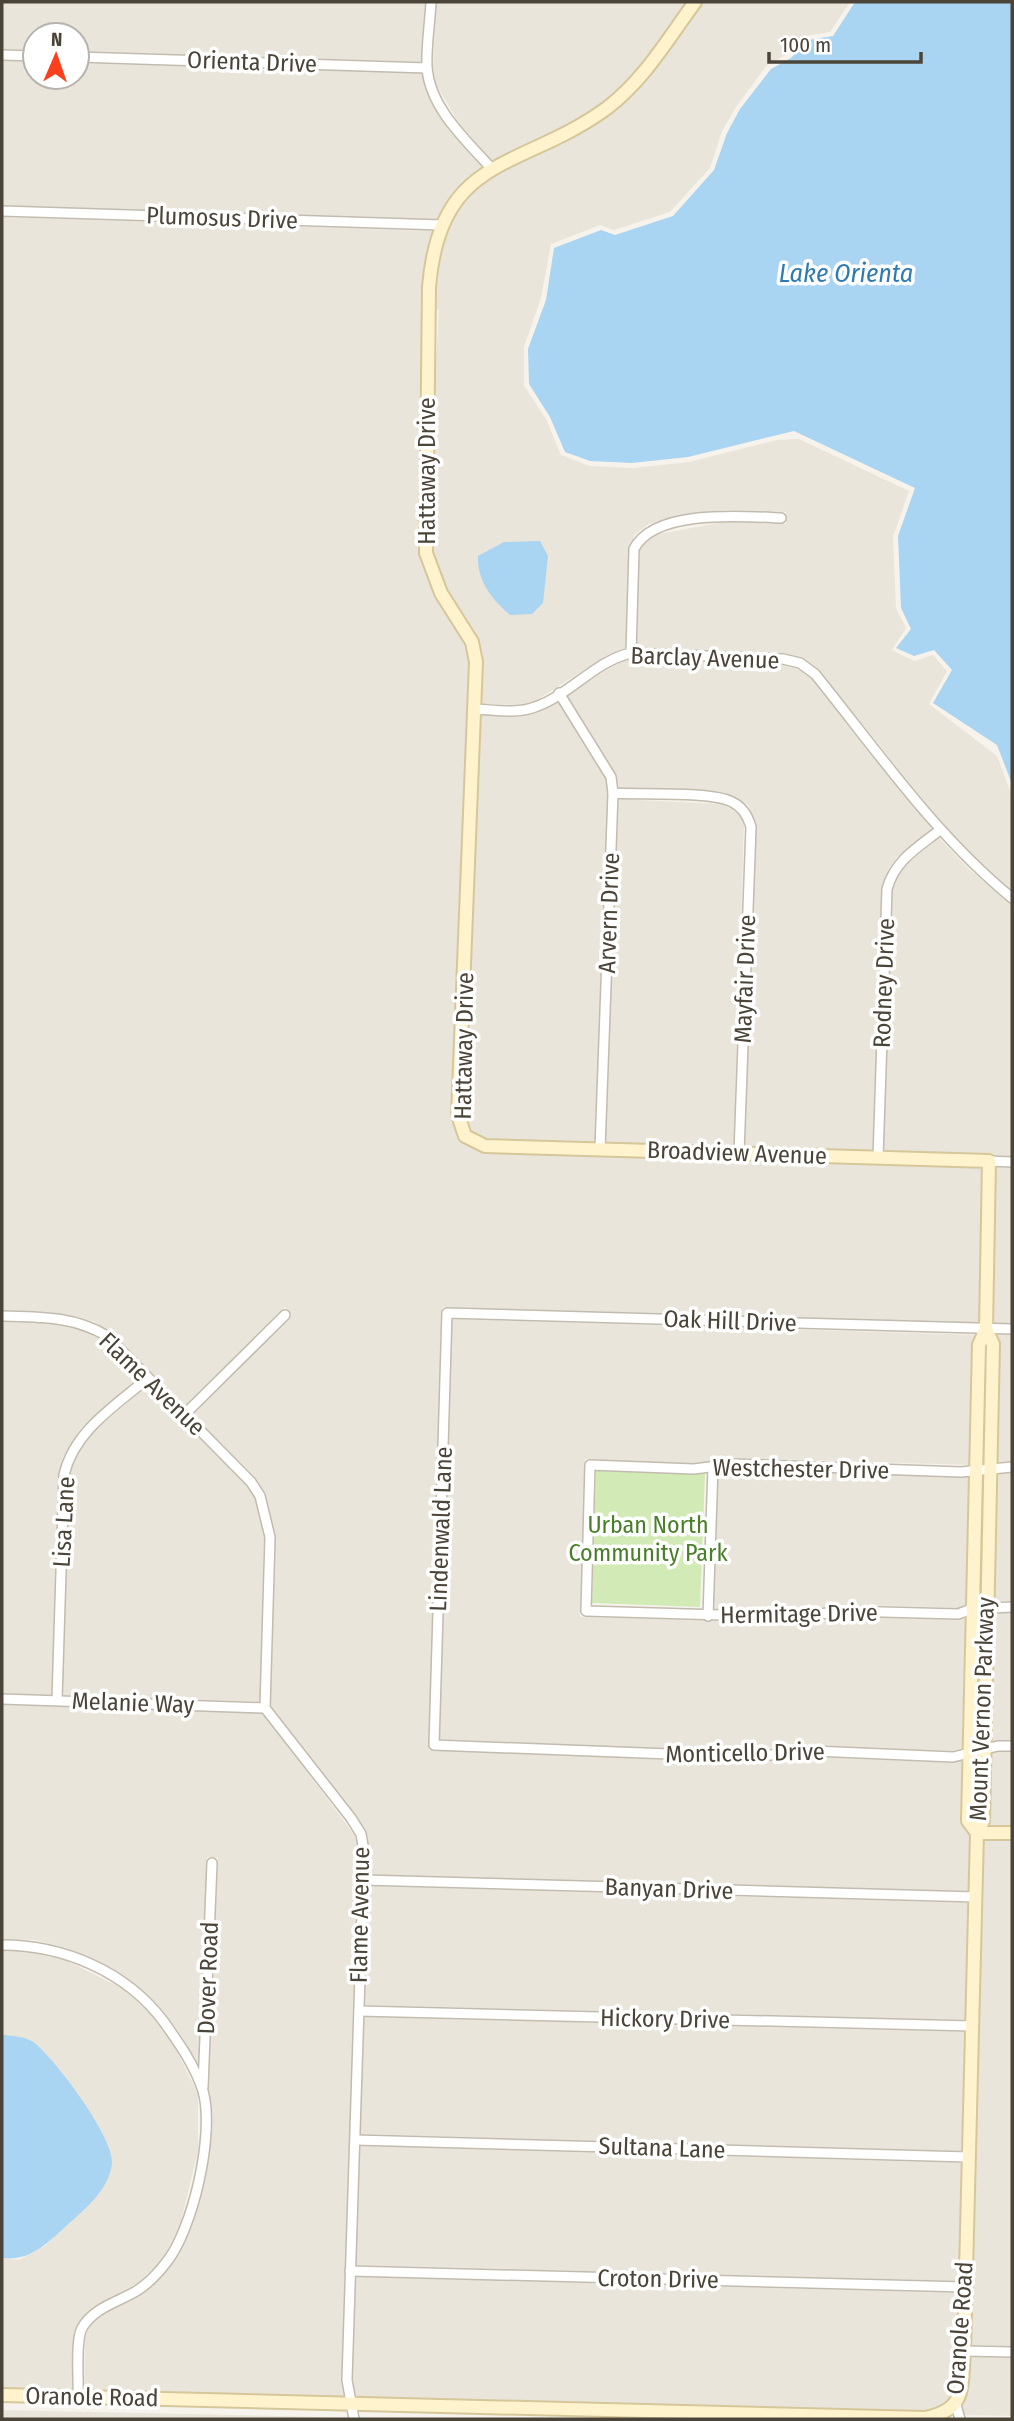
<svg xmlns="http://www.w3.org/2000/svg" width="1014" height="2421" font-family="'Fira Sans Condensed',sans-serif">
<rect width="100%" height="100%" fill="#f6f3ec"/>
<g fill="#eae5da">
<polygon points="2,2 426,2 423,62 77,51 77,35 35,35 35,50 2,49"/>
<polygon points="436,2 689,2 633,78 606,101 559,130 492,161 460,125 435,83 433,67"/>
<polygon points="702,2 850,2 830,32 805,36 788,54 767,65 736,107 722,131 710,168 670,212 614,230 600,225 551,244 541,298 524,347 524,386 546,419 561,455 590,466 633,468 689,462 777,440 799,439 909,491 893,537 896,608 906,628 892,650 914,661 933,655 947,671 929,704 997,756 1012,796 1012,891 976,861 944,826 819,671 803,658 783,653 637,647 639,551 644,541 653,535 724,522 786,524 786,512 724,510 649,524 635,534 629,549 626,648 606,656 535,701 522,705 480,704 477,640 445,590 431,551 430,464 439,310 433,309 434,287 441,241 455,211 475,186 520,159 563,141 590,126 639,87"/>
<polygon points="2,61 35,62 35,77 77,77 77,63 423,73 432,103 452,133 483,167 458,188 439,219 2,206"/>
<polygon points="2,217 434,231 423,287 419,528 421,553 428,577 436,596 467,644 471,662 453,1114 458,1138 463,1144 485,1152 984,1167 981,1323 442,1307 429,1750 747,1763 814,1757 953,1763 964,1759 971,1834 971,1891 368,1875 369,1851 365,1831 270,1706 275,1537 265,1494 255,1477 192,1415 292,1315 285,1307 184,1407 110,1332 93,1321 49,1312 2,1310"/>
<polygon points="632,659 782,665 798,669 812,679 932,829 897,857 888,869 882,887 873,1152 744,1147 756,828 748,805 724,793 618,788 615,774 567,695 621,661"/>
<polygon points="558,701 606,779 608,794 595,1143 486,1140 469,1132 464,1114 480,715 524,716 540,712"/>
<polygon points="618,799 721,804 737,812 744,821 734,1147 605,1143"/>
<polygon points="939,838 970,870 1012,906 1012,1156 883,1152 892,890 896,875 905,865"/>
<polygon points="994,1167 1012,1168 1012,1324 992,1323"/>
<polygon points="452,1319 978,1335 972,1465 733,1458 694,1464 585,1459 580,1617 794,1623 845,1617 957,1620 967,1617 964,1747 952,1751 815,1745 747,1752 439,1739"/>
<polygon points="2,1322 48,1323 89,1332 104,1341 140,1377 81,1428 63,1457 59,1475 52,1695 2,1693"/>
<polygon points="995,1335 1012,1335 1012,1461 995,1462"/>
<polygon points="148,1385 247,1486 256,1499 264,1538 260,1702 62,1695 69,1476 73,1461 88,1436"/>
<polygon points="733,1470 972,1477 967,1605 957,1608 874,1605 794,1611 713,1610 718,1472"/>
<polygon points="1012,1473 1012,1601 991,1601 995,1474"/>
<polygon points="1012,1612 1012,1740 988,1742 991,1613"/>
<polygon points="2,1705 263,1713 356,1837 359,1851 342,2380 344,2397 84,2391 85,2334 92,2321 141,2294 169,2268 189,2232 202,2187 211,2120 208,2092 218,1858 207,1857 199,2069 183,2038 159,2006 127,1978 67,1948 35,1940 2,1939"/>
<polygon points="998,1752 1012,1752 1012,1827 986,1827 987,1754"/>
<polygon points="982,1839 1012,1839 1012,2346 969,2345"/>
<polygon points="368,1886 971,1903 967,2020 364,2005"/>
<polygon points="3,1950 34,1952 63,1959 122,1988 152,2015 174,2045 198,2094 198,2151 180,2226 162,2260 136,2284 85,2314 75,2332 73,2391 2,2389 2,2258 19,2260 45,2246 63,2229 9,2035 2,2035"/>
<polygon points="364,2017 967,2032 963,2151 360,2134"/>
<polygon points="360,2146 963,2163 960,2281 356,2265"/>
<polygon points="355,2277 960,2293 957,2391 941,2409 924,2412 355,2397 352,2379"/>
<polygon points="969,2357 1012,2358 1012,2416 964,2415 961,2407 967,2393"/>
<polygon points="2,2410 321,2417 324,2419 2,2419"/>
</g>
<polygon fill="#d2eab5" points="596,1471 705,1474 700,1607 592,1603"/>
<g fill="#a9d4f2">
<polygon points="855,2 1012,2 1012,784 997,745 933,703 952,670 934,650 914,656 896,648 911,629 901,608 898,536 915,488 794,431 688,457 632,463 590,461 565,452 550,417 529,384 528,349 546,300 554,248 601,230 615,235 673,216 714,170 727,133 740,109 771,69 791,58 808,40 833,36"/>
<path d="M 540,541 L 548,556 L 543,603 L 532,614 L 510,615 C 492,600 477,581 478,556 L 504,542 Z"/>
<path d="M 2,2035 C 11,2035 26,2037 33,2042 C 54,2057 113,2136 112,2162 C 110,2191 81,2212 62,2230 C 43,2247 28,2261 2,2258 Z"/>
</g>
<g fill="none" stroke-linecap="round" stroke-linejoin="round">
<g stroke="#c2bbae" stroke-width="12">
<g id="street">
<path d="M 431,2 C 430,23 426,46 427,68 C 430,108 466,140 491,168"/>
<polyline points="2,55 35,56"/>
<polyline points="77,57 427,68"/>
<polyline points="2,211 442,225"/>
<path d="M 631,653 L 634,549 C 654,509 742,516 781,518"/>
<polyline points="559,693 611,777 613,793 600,1149"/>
<path d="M 475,709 C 494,710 517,714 535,707 C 570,695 595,661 631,653 L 783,659 L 800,663 L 815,674 C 878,752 935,835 1012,898"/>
<path d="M 613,793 C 640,795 712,791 732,802 C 743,807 748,816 751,827 L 739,1153"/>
<path d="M 878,1158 L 887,889 C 895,860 917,848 940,830"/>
<polyline points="989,1161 1012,1162"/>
<path d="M 2,1316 C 39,1317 74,1316 107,1336 L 251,1482 L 260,1496 L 270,1537 L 265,1708 L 351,1818 L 361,1834 L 364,1851 L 347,2380 L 354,2419"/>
<polyline points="1012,1329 447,1313 434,1745 747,1757 814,1751 953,1757 998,1746 1012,1746"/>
<polyline points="184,1415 285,1315"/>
<polyline points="1012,1467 961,1472 733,1464 694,1469 590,1465 586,1611 794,1617 845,1611 958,1614 972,1609 1012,1607"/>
<polyline points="708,1616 713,1466"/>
<polyline points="2,1699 265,1708"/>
<path d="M 57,1700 L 64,1475 C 74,1431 115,1406 148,1378"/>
<polyline points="363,1880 976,1897"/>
<path d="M 2,1945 C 63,1945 126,1971 164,2022 C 179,2043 195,2066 203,2091 C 215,2133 193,2231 165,2264 C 158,2273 147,2284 138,2290 C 119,2302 94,2307 82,2328 C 75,2341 79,2380 78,2397"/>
<polyline points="359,2011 972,2026"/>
<polyline points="203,2087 212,1863"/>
<polyline points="355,2140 968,2157"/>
<polyline points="350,2271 965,2287"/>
<polyline points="964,2351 1012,2352"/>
<polyline points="956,2405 960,2419"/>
</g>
</g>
<g stroke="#d6c79b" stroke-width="16">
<g id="secondary">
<path d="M 695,2 C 668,39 644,80 607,108 C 521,171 440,153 429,287 L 426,553 L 441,593 L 472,642 L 476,662 L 458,1115 L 465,1136 L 485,1146 L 989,1161 L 986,1329 L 979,1345 L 968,1821 L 977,1833"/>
<polyline points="977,1833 1012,1833"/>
<path d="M 2,2395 L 925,2418 C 967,2410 961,2387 964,2351 L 977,1833 L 983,1821 L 993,1344 L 986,1329"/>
</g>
</g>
<use href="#street" stroke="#fff" stroke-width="9"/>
<use href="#secondary" stroke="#fff3cd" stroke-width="12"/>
</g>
<g text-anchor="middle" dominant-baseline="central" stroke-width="7" stroke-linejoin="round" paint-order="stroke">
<g font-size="24" fill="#4b4439" stroke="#fff">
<text transform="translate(252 62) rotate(2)">Orienta Drive</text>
<text transform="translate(222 218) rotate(2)">Plumosus Drive</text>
<text transform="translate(427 471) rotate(-90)">Hattaway Drive</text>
<text transform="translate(705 658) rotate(2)">Barclay Avenue</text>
<text transform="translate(609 913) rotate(-88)">Arvern Drive</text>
<text transform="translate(745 979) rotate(-88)">Mayfair Drive</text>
<text transform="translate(884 983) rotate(-88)">Rodney Drive</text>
<text transform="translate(464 1046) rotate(-89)">Hattaway Drive</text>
<text transform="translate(737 1153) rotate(2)">Broadview Avenue</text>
<text transform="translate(730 1321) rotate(2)">Oak Hill Drive</text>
<text transform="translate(152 1384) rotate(44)">Flame Avenue</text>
<text transform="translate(801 1469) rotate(1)">Westchester Drive</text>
<text transform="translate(64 1522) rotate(-87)">Lisa Lane</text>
<text transform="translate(441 1529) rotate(-88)">Lindenwald Lane</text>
<text transform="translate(799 1614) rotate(-1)">Hermitage Drive</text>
<text transform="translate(133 1703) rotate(2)">Melanie Way</text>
<text transform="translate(982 1709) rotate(-88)">Mount Vernon Parkway</text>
<text transform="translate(745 1753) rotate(-1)">Monticello Drive</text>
<text transform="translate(669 1889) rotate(2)">Banyan Drive</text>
<text transform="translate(360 1915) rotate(-89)">Flame Avenue</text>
<text transform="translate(208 1978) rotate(-88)">Dover Road</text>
<text transform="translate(665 2019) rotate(1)">Hickory Drive</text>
<text transform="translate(662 2148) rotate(2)">Sultana Lane</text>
<text transform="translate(658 2279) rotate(1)">Croton Drive</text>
<text transform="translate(960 2328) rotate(-86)">Oranole Road</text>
<text transform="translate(92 2397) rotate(1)">Oranole Road</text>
</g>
<g font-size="24" fill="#4a7f2a" stroke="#fff">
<text x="648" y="1525">Urban North<tspan x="648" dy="28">Community Park</tspan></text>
</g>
<g font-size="26" font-style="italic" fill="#2e7ab2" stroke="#fff">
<text x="846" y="273">Lake Orienta</text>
</g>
</g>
<rect width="1014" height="2421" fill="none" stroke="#4b4439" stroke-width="7"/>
<g transform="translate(56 56) rotate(2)"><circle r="33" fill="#ffffff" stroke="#b7b4b0" stroke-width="2"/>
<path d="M0-5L12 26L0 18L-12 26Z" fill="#fc3f1d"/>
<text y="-10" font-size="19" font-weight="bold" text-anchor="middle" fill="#4b4439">N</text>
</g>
<path d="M769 52v10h152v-10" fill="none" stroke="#4b4439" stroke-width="3.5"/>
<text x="780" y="52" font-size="21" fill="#4b4439" stroke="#ffffff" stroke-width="5" paint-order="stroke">100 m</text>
</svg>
